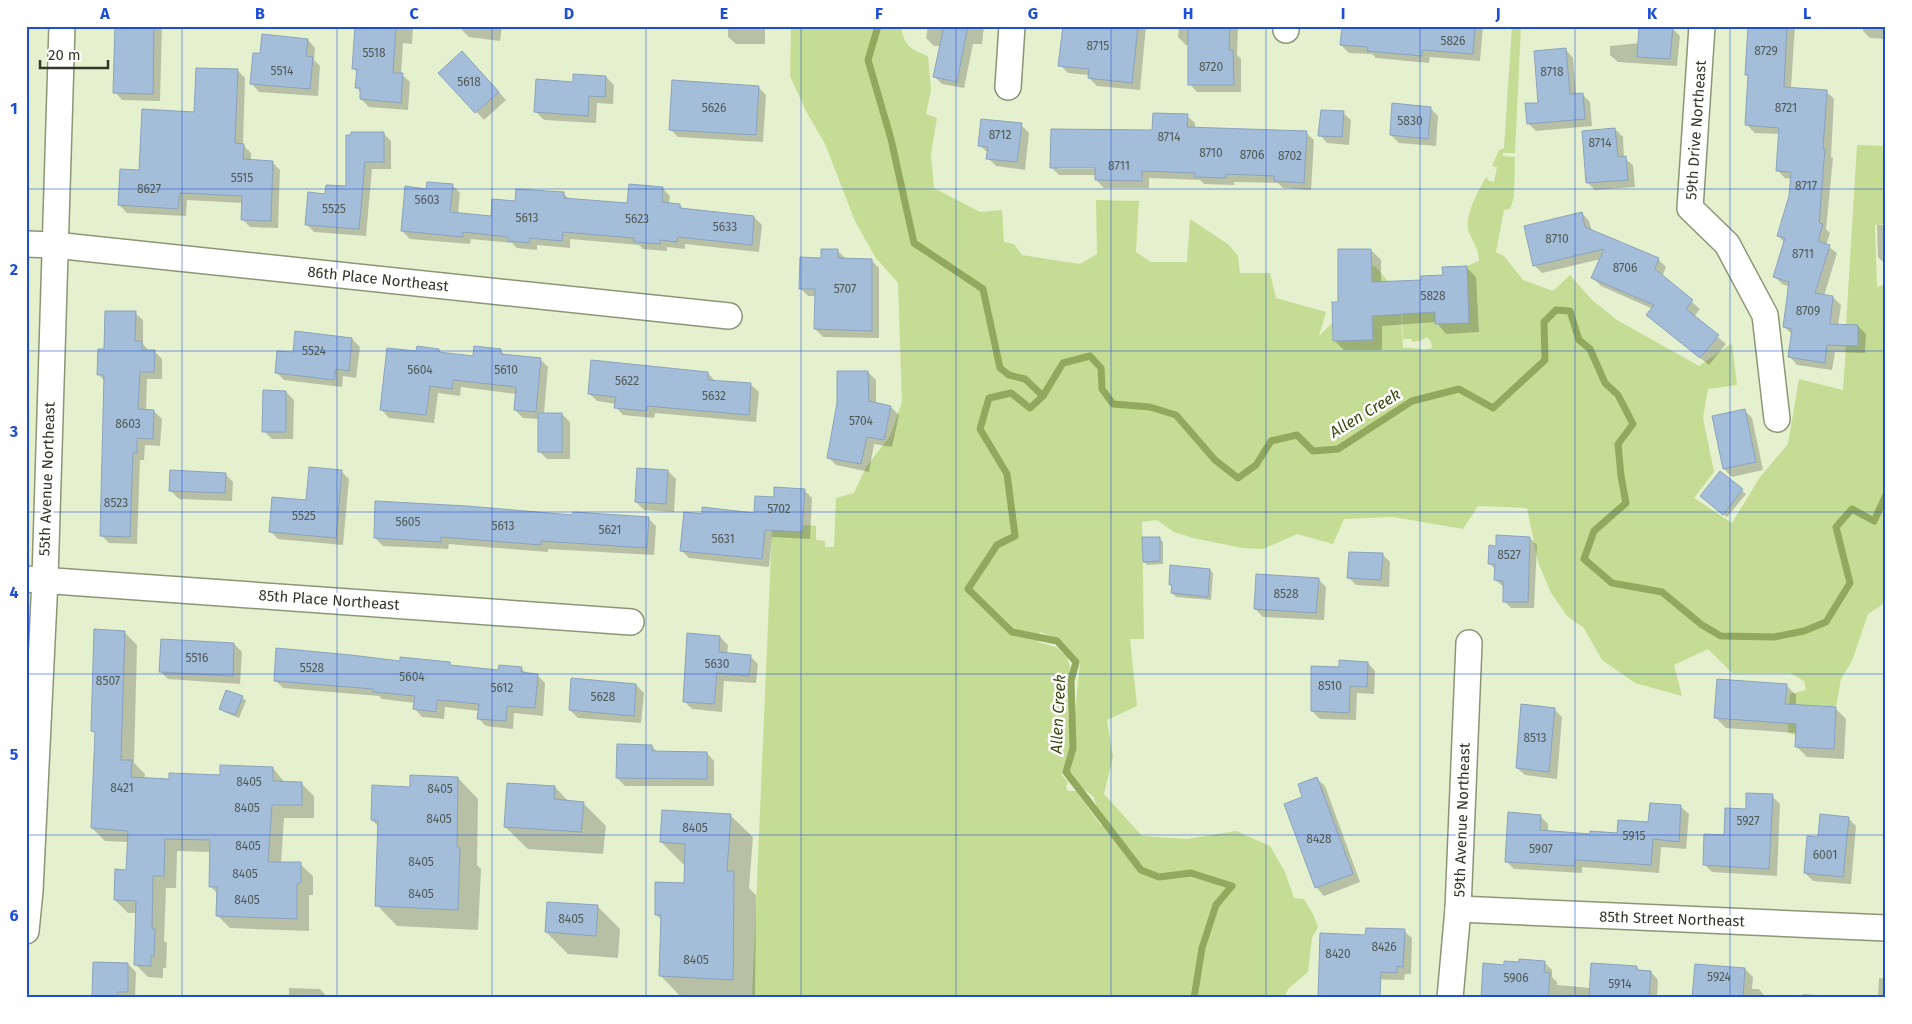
<svg xmlns="http://www.w3.org/2000/svg" width="1912" height="1024" font-family="'Fira Sans',sans-serif">
<rect width="100%" height="100%" fill="#e5f1ce"/>
<path fill="#c5dc94" fill-rule="evenodd" d="M 791,26 L 901,26 C 904,46 910,49 928,56 L 931,90 L 926,114 L 937,118 L 931,154 L 934,188 L 980,212 L 1002,210 L 1004,242 L 1014,244 L 1022,255 L 1080,264 L 1097,254 L 1096,200 L 1139,201 L 1136,252 L 1151,262 L 1187,262 L 1190,219 L 1229,245 L 1238,256 L 1240,273 L 1270,273 L 1276,298 L 1326,312 L 1319,336 L 1332,323 L 1333,341 L 1373,340 L 1372,266 L 1376,267 L 1391,285 L 1401,313 L 1403,348 C 1413,347 1423,351 1432,348 L 1431,342 L 1427,337 L 1420,341 L 1412,342 L 1411,339 L 1403,339 L 1402,313 L 1435,312 L 1436,324 L 1469,323 L 1467,266 L 1479,261 C 1479,249 1473,243 1469,232 C 1463,217 1479,190 1486,177 L 1489,181 L 1494,182 L 1497,167 L 1492,166 L 1499,150 L 1504,148 L 1512,26 L 1521,26 L 1515,153 L 1503,153 L 1503,156 L 1515,157 L 1514,197 L 1510,209 L 1504,210 L 1496,252 L 1504,256 L 1523,280 L 1553,291 L 1570,275 L 1592,300 L 1617,320 L 1699,366 L 1732,343 L 1737,385 L 1708,389 L 1703,418 L 1714,472 L 1694,498 L 1732,523 L 1760,477 L 1788,444 L 1799,379 L 1843,390 L 1846,345 L 1858,345 L 1858,325 L 1846,325 L 1857,145 L 1886,146 L 1886,224 L 1875,225 L 1877,287 L 1886,284 L 1886,602 L 1868,614 L 1852,661 L 1841,679 L 1836,707 L 1797,705 L 1796,735 L 1788,733 L 1790,694 L 1806,690 L 1804,681 L 1790,673 L 1732,673 L 1708,649 L 1674,665 L 1682,696 L 1635,683 L 1602,660 L 1584,628 L 1567,616 L 1551,593 L 1538,562 L 1527,508 L 1478,506 L 1463,529 L 1393,517 L 1344,519 L 1333,544 L 1297,534 L 1263,549 L 1242,548 L 1193,538 L 1174,532 L 1157,520 L 1142,522 L 1144,639 L 1130,639 L 1137,706 L 1107,720 L 1113,757 L 1104,794 L 1142,836 L 1187,839 L 1236,831 L 1270,846 L 1285,872 L 1294,898 L 1304,899 L 1313,914 L 1318,927 L 1312,938 L 1308,972 L 1288,989 L 1284,998 L 752,998 L 772,530 L 802,532 L 803,525 L 816,526 L 816,540 L 825,541 L 825,547 L 834,547 L 836,498 L 854,493 L 866,467 L 890,436 L 902,402 L 898,283 L 875,257 L 855,221 L 825,144 L 806,111 L 790,76 ZM 1040,632 L 1062,641 L 1080,662 L 1074,723 L 1068,719 L 1067,697 L 1071,670 L 1067,657 L 1056,647 L 1038,642 ZM 1071,772 L 1081,787 L 1094,797 L 1102,827 L 1076,791 L 1068,791 L 1066,787 L 1068,782 L 1061,774 Z"/>
<g fill="#0003" fill-rule="evenodd">
<polygon points="117,26 162,26 160,101 122,100 115,92"/>
<polygon points="360,26 413,26 412,44 403,43 401,74 410,82 408,110 369,107 361,99 361,92 357,88 358,73 353,68"/>
<polygon points="461,26 502,26 500,41 469,37 461,29"/>
<polygon points="728,26 765,26 765,44 736,44 728,37"/>
<polygon points="928,26 984,26 982,44 973,44 964,88 942,84 935,77 941,46 934,46 926,38"/>
<polygon points="1064,26 1146,26 1140,90 1097,86 1089,78 1089,75 1068,73 1060,65"/>
<polygon points="1179,26 1238,26 1237,55 1241,59 1241,92 1197,92 1190,84 1189,45 1186,45 1178,37"/>
<polygon points="1343,26 1483,26 1480,61 1430,57 1429,63 1376,58 1372,54 1349,53 1341,45"/>
<polygon points="1549,26 1575,26 1574,29"/>
<polygon points="1749,26 1795,26 1791,88 1826,91 1834,99 1831,157 1833,158 1826,229 1830,233 1826,245 1837,253 1824,296 1833,297 1841,305 1838,326 1858,326 1866,334 1865,353 1835,352 1832,370 1797,365 1790,357 1793,335 1784,327 1790,287 1782,284 1774,276 1785,243 1778,236 1790,196 1792,179 1785,178 1777,170 1780,134 1755,133 1747,125 1749,77 1746,75"/>
<polygon points="1863,26 1886,26 1886,39 1870,38 1863,31"/>
<polygon points="1672,28 1680,36 1677,66 1618,62 1610,55 1610,46 1650,42"/>
<polygon points="308,40 315,48 314,60 320,66 318,96 259,92 252,84 261,55"/>
<polygon points="1566,50 1573,58 1576,95 1582,94 1590,102 1592,126 1536,131 1528,123"/>
<polygon points="470,60 506,100 484,120 440,73"/>
<polygon points="237,70 245,78 243,145 251,153 251,161 272,162 280,170 278,228 250,227 242,219 243,203 187,200 186,216 127,213 119,205 140,171"/>
<polygon points="606,77 614,85 613,104 597,103 596,123 544,120 536,112 574,83"/>
<polygon points="758,87 766,95 763,142 678,137 670,129"/>
<polygon points="1430,108 1438,116 1436,146 1399,143 1391,135"/>
<polygon points="1343,113 1351,120 1349,145 1327,143 1320,135"/>
<path d="M 1187,116 L 1195,123 L 1195,129 L 1306,133 L 1314,140 L 1311,190 L 1283,188 L 1278,183 L 1234,182 L 1234,185 L 1204,184 L 1200,180 L 1149,178 L 1149,188 L 1104,188 L 1096,180 L 1096,175 L 1059,175 L 1051,167 L 1154,131 ZM 1058,166 L 1101,167 L 1101,169 L 1058,169 Z"/>
<polygon points="1021,125 1029,133 1025,170 996,166 988,158 988,153 979,145"/>
<polygon points="1615,129 1623,137 1624,158 1633,165 1635,187 1595,190 1587,182"/>
<polygon points="383,133 391,141 391,169 372,169 366,236 314,232 306,224 348,188"/>
<polygon points="452,185 460,193 458,214 493,217 516,203 564,194 570,200 628,204 662,188 670,196 669,204 680,205 684,210 754,217 762,225 759,252 685,244 685,249 667,247 667,251 643,249 639,245 570,239 570,248 537,245 537,250 517,248 512,243 471,239 470,244 410,239 402,231 427,190"/>
<polygon points="1582,213 1589,221 1592,231 1659,260 1666,267 1662,277 1700,309 1694,317 1726,344 1709,365 1648,315 1653,309 1601,286 1593,278 1601,259 1542,273 1534,265"/>
<polygon points="1877,225 1886,225 1886,265 1878,257"/>
<polygon points="1371,250 1381,260 1381,283 1423,281 1444,277 1466,267 1476,277 1479,332 1446,334 1436,322 1382,326 1382,350 1344,350 1334,340 1340,303"/>
<polygon points="838,251 846,259 871,260 879,268 879,338 823,337 815,329 816,296 808,296 800,288 822,259"/>
<polygon points="135,313 143,320 143,344 149,351 154,351 162,359 162,379 147,379 146,410 154,411 162,419 160,446 145,445 144,460 140,460 137,544 109,543 101,535 105,381 99,375 105,351"/>
<polygon points="352,339 360,347 356,378 343,376 342,387 284,380 276,372 294,353"/>
<polygon points="439,350 443,354 474,357 500,350 506,356 540,359 548,367 544,414 562,414 570,422 570,459 547,459 539,451 539,419 523,418 515,410 517,394 461,387 460,396 438,393 434,423 389,418 382,410 417,353"/>
<polygon points="868,372 876,380 876,404 891,407 899,415 892,447 874,444 869,472 836,465 828,457"/>
<polygon points="708,373 716,382 751,385 759,392 756,422 655,413 654,418 623,415 616,407 616,404 597,401 589,393"/>
<polygon points="286,392 294,400 293,439 272,439 264,431"/>
<polygon points="1744,410 1752,418 1763,470 1732,477 1724,469"/>
<polygon points="341,471 349,479 343,545 278,539 270,531 308,502"/>
<polygon points="668,471 676,479 674,512 644,510 636,502"/>
<polygon points="1720,473 1746,494 1727,517 1705,500"/>
<polygon points="225,474 233,482 232,501 179,499 171,491"/>
<polygon points="804,490 812,498 810,539 772,537 769,567 689,558 682,551 703,515 755,514 775,498"/>
<polygon points="574,517 648,518 656,526 654,555 548,549 548,552 449,544 448,549 383,546 375,538"/>
<polygon points="1159,538 1163,542 1163,564 1147,565 1144,562"/>
<polygon points="1530,538 1537,545 1534,608 1511,608 1504,601 1504,587 1495,580 1496,570 1490,564 1497,547"/>
<polygon points="1382,554 1390,562 1389,587 1356,585 1348,577"/>
<polygon points="1210,570 1213,573 1211,600 1176,597 1172,593 1173,587 1171,585"/>
<polygon points="1318,579 1326,587 1324,620 1263,617 1255,609"/>
<polygon points="124,632 137,645 134,763 145,774 144,779 170,780 221,777 273,768 285,783 301,783 314,796 314,818 284,818 281,864 300,864 313,876 313,895 309,895 309,931 230,928 217,915 218,894 210,886 211,852 177,851 176,888 166,888 164,941 167,943 166,968 163,968 163,978 148,977 136,965 137,913 128,913 115,900 127,871 128,842 105,841 92,828 96,734 93,731"/>
<polygon points="720,637 728,645 727,654 750,656 758,664 756,683 724,681 722,712 692,709 684,701"/>
<polygon points="234,644 242,652 240,684 168,679 160,671"/>
<polygon points="401,662 450,664 453,667 499,671 521,668 527,674 537,675 545,683 543,716 514,713 513,729 486,726 479,719 479,711 445,707 444,719 422,717 415,709 415,703 382,699 379,696 283,688 275,680"/>
<polygon points="1368,663 1375,671 1374,694 1357,693 1356,720 1320,719 1312,711 1340,669"/>
<polygon points="636,685 644,693 641,723 578,718 570,710"/>
<polygon points="1786,685 1796,695 1796,706 1835,708 1846,719 1844,759 1807,757 1797,747 1797,733 1726,728 1716,718"/>
<polygon points="242,697 246,701 239,718 224,712 220,709"/>
<polygon points="1554,709 1562,717 1557,779 1525,775 1517,768"/>
<polygon points="652,746 658,753 707,753 714,761 714,786 625,786 617,778"/>
<polygon points="458,778 478,799 477,865 481,869 478,930 397,926 377,905 379,827 372,820 411,789"/>
<polygon points="1317,779 1325,786 1360,882 1324,896 1317,888 1286,805 1304,798"/>
<polygon points="555,787 569,802 583,803 606,826 603,854 528,849 505,827"/>
<polygon points="1772,796 1780,804 1777,876 1712,872 1704,864 1725,836 1747,810"/>
<polygon points="1681,807 1689,814 1686,849 1661,847 1659,873 1582,867 1582,873 1514,869 1506,861 1540,816 1548,824 1548,832 1591,836 1618,834 1650,824"/>
<polygon points="730,815 753,837 749,888 756,895 755,998 678,998 680,996 660,975 662,920 656,915 685,885 686,864 683,864 661,842"/>
<polygon points="1848,818 1856,826 1851,884 1813,881 1805,873 1819,838"/>
<polygon points="598,907 620,929 618,958 568,954 546,932"/>
<polygon points="1404,931 1412,938 1411,974 1405,974 1404,980 1362,979 1366,936"/>
<polygon points="1544,962 1552,970 1552,977 1557,982 1557,985 1591,988 1636,967 1641,971 1651,972 1658,980 1657,998 1482,998 1505,966"/>
<polygon points="128,964 136,972 135,998 93,998"/>
<polygon points="1745,969 1753,977 1752,989 1759,989 1766,998 1694,998"/>
<polygon points="1879,978 1886,979 1886,998 1878,998"/>
<polygon points="289,988 320,989 328,998 289,998"/>
<polygon points="1803,994 1861,998 1803,998"/>
</g>
<g fill="none" stroke-linecap="round" stroke-linejoin="round">
<g stroke="#91a85d" stroke-width="7">
<polyline points="878,26 868,60 891,139 914,243 983,289 1000,368 1009,375 1025,379 1043,396"/>
<polyline points="1194,998 1202,948 1216,905 1232,886 1191,873 1159,877 1141,870 1066,772 1073,748 1071,681 1076,662 1057,641 1012,632 968,589 997,545 1015,536 1007,474 980,429 989,398 1011,393 1030,408 1043,396 1063,363 1090,356 1101,368 1102,389 1113,404 1150,407 1176,415 1215,460 1238,478 1256,465 1271,441 1297,435 1313,451 1338,449 1412,401 1459,389 1493,408 1545,360 1544,322 1556,310 1570,311 1579,340 1590,349 1605,383 1618,395 1633,424 1618,444 1621,476 1626,503 1594,531 1584,559 1612,583 1662,592 1702,625 1721,636 1774,637 1804,631 1826,622 1850,583 1836,527 1852,509 1874,521 1886,495"/>
</g>
</g>
<g fill="#a4beda" stroke="#8aa3bd">
<polygon points="115,26 154,26 153,94 113,93"/>
<polygon points="355,26 396,26 393,73 403,73 401,103 360,99 360,88 355,88 357,69 352,69"/>
<polygon points="944,26 968,26 957,82 933,77"/>
<polygon points="1063,26 1138,26 1132,83 1088,78 1089,69 1058,66"/>
<polygon points="1188,26 1230,26 1229,50 1233,50 1234,85 1188,85"/>
<polygon points="1342,26 1475,26 1473,54 1422,50 1422,56 1367,51 1368,47 1340,45"/>
<polygon points="1639,26 1673,27 1670,59 1637,57"/>
<polygon points="1748,26 1787,26 1784,87 1827,90 1823,149 1825,149 1819,223 1823,224 1818,241 1830,245 1815,293 1833,296 1830,324 1858,325 1858,346 1827,345 1825,363 1788,357 1792,329 1783,327 1789,282 1773,277 1785,238 1777,236 1789,196 1791,172 1776,171 1779,128 1745,125 1748,75 1745,75"/>
<polygon points="262,34 308,39 306,56 313,57 310,89 250,84 253,53 260,53"/>
<polygon points="1566,48 1570,94 1583,93 1585,119 1527,124 1525,103 1538,103 1534,51"/>
<polygon points="462,51 499,92 475,113 438,73"/>
<polygon points="196,68 238,69 235,143 244,144 243,159 273,161 271,221 241,220 242,196 180,193 178,209 118,205 120,169 139,170 142,109 194,112"/>
<polygon points="573,74 606,76 605,97 589,96 588,116 534,112 536,79 573,82"/>
<polygon points="672,80 759,86 756,135 669,130"/>
<polygon points="1392,103 1431,107 1428,139 1390,135"/>
<polygon points="1321,110 1344,111 1342,137 1318,136"/>
<polygon points="1153,113 1188,114 1187,127 1307,131 1304,183 1274,181 1274,176 1226,174 1226,178 1194,177 1195,173 1142,171 1142,181 1095,180 1095,168 1050,168 1051,129 1152,130"/>
<polygon points="981,119 1022,123 1017,162 986,159 988,147 978,146"/>
<polygon points="1615,128 1618,157 1626,156 1628,180 1586,183 1582,131"/>
<polygon points="351,132 384,132 384,162 365,162 359,229 305,225 308,192 325,194 326,185 346,186 346,135 351,135"/>
<polygon points="427,182 453,184 450,212 491,216 492,199 515,201 516,189 564,192 564,198 627,203 629,184 663,187 662,202 680,204 680,208 754,216 752,245 678,237 677,242 660,240 660,244 634,242 634,238 563,232 562,241 530,238 529,243 508,241 508,237 463,232 463,237 401,231 405,186 426,189"/>
<polygon points="1582,212 1585,227 1659,258 1655,269 1693,300 1686,309 1719,335 1700,358 1646,315 1654,305 1591,278 1604,249 1533,266 1524,226"/>
<polygon points="821,249 838,249 838,258 872,259 872,331 814,329 815,289 799,289 800,257 821,258"/>
<polygon points="1338,249 1371,249 1372,282 1421,280 1421,276 1443,275 1442,267 1467,266 1469,323 1435,324 1435,312 1372,316 1373,340 1333,341 1332,302 1338,302"/>
<polygon points="105,311 136,311 135,341 142,341 142,350 155,350 154,372 140,372 138,409 154,410 153,439 137,438 137,453 133,453 130,537 100,536 104,375 97,375 98,349 104,349"/>
<polygon points="295,331 352,338 349,371 336,369 334,380 275,373 277,351 293,352"/>
<polygon points="417,346 439,349 439,352 473,356 474,346 501,349 501,354 541,358 536,412 514,410 516,387 453,380 452,389 430,386 426,415 380,410 387,348 416,351"/>
<polygon points="591,360 708,372 708,380 751,383 749,415 647,406 647,411 614,408 616,397 588,394"/>
<polygon points="837,371 868,371 869,401 891,406 884,440 867,437 861,464 827,458 837,403"/>
<polygon points="263,390 286,391 286,432 262,432"/>
<polygon points="1745,409 1756,462 1723,469 1712,416"/>
<rect x="538" y="413" width="24" height="39"/>
<polygon points="309,467 342,470 336,538 269,532 272,497 306,500"/>
<polygon points="637,468 668,470 666,504 635,502"/>
<polygon points="170,470 226,473 225,493 169,491"/>
<polygon points="1720,471 1743,489 1723,515 1700,496"/>
<polygon points="774,487 805,489 802,532 765,530 762,559 680,551 684,512 702,514 702,507 754,513 755,496 774,497"/>
<polygon points="375,501 467,506 572,515 573,512 649,517 647,548 541,541 541,545 441,537 441,542 374,538"/>
<polygon points="1496,535 1530,537 1528,602 1503,602 1503,581 1494,580 1495,564 1488,564 1489,545 1496,546"/>
<polygon points="1142,537 1160,537 1160,561 1143,562"/>
<polygon points="1349,552 1383,553 1381,580 1347,578"/>
<polygon points="1170,565 1210,569 1208,597 1171,593 1172,585 1169,585"/>
<polygon points="1256,574 1319,578 1316,613 1254,609"/>
<polygon points="94,629 125,631 121,760 132,760 131,777 169,779 169,773 220,775 220,765 273,767 273,781 302,782 302,805 272,805 268,862 301,862 301,883 297,883 297,919 216,916 217,887 209,887 210,840 165,839 164,876 153,876 152,929 155,929 154,956 151,956 151,966 134,965 136,901 114,900 115,869 126,870 128,831 91,828 95,732 91,731"/>
<polygon points="687,633 720,636 719,652 751,655 749,676 717,673 714,704 683,702"/>
<polygon points="161,639 234,643 233,676 159,672"/>
<polygon points="276,648 351,655 400,661 400,657 450,662 450,665 498,670 499,665 522,667 521,672 538,674 535,708 507,706 506,721 477,719 479,704 437,700 436,712 413,709 415,696 373,692 373,689 274,681"/>
<polygon points="1339,660 1368,662 1367,687 1350,686 1349,713 1311,711 1311,666 1339,667"/>
<polygon points="571,678 636,684 634,716 569,710"/>
<polygon points="1717,679 1787,684 1785,704 1836,707 1834,749 1795,747 1796,724 1714,718"/>
<polygon points="226,690 243,696 235,715 219,709"/>
<polygon points="1521,704 1555,708 1549,772 1516,768"/>
<polygon points="617,744 652,745 652,751 707,752 707,779 616,778"/>
<polygon points="410,775 458,777 457,847 460,847 458,910 375,906 378,821 371,820 372,785 410,787"/>
<polygon points="1317,777 1353,874 1315,888 1284,804 1302,797 1298,784"/>
<polygon points="507,783 555,786 554,799 584,802 581,832 504,827"/>
<polygon points="1746,793 1773,794 1769,869 1703,865 1704,834 1724,835 1725,808 1746,809"/>
<polygon points="1650,803 1681,805 1679,842 1653,839 1651,865 1575,860 1574,866 1505,862 1508,812 1541,815 1540,830 1590,834 1590,831 1617,833 1618,820 1648,822"/>
<polygon points="662,810 731,814 727,871 734,871 733,980 659,976 661,915 655,915 655,882 684,883 685,844 660,842"/>
<polygon points="1820,814 1849,817 1843,877 1804,873 1807,836 1818,837"/>
<polygon points="547,902 598,905 596,936 545,932"/>
<polygon points="1366,928 1405,929 1403,967 1397,966 1397,973 1381,972 1380,998 1318,998 1320,933 1365,935"/>
<polygon points="1519,959 1545,961 1544,972 1550,973 1548,998 1481,998 1483,963 1504,965 1504,961 1519,962"/>
<polygon points="93,962 128,963 128,992 118,992 117,998 92,998"/>
<polygon points="1591,963 1637,966 1637,970 1651,971 1649,998 1589,998"/>
<polygon points="1695,964 1745,968 1743,998 1692,998"/>
</g>
<g fill="none" stroke-linecap="round" stroke-linejoin="round">
<g stroke="#8b9675" stroke-width="28">
<g id="street">
<polyline points="1702,26 1690,208 1727,244 1765,315 1777,419"/>
<polyline points="1286,30 1286,26"/>
<polyline points="1008,87 1012,26"/>
<polyline points="26,244 54,245 729,316"/>
<polyline points="26,579 631,622"/>
<polyline points="1458,909 1886,928"/>
<polyline points="26,931 30,891 45,579 62,26"/>
<polyline points="1450,998 1458,909 1469,643"/>
</g>
</g>
<use href="#street" stroke="#fff" stroke-width="25"/>
</g>
<path fill="none" stroke="#1d4ed8" stroke-width="1" stroke-opacity="0.55" d="M 182,26 L 182,998M 337,26 L 337,998M 492,26 L 492,998M 646,26 L 646,998M 801,26 L 801,998M 956,26 L 956,998M 1111,26 L 1111,998M 1266,26 L 1266,998M 1420,26 L 1420,998M 1575,26 L 1575,998M 1730,26 L 1730,998M 26,189 L 1886,189M 26,351 L 1886,351M 26,512 L 1886,512M 26,674 L 1886,674M 26,835 L 1886,835"/>
<g text-anchor="middle" dominant-baseline="central" stroke-width="5" stroke-linejoin="round" paint-order="stroke">
<g font-size="12" fill="#4f5a56">
<text x="1453" y="41">5826</text>
<text x="1098" y="46">8715</text>
<text x="1766" y="51">8729</text>
<text x="374" y="53">5518</text>
<text x="1211" y="67">8720</text>
<text x="282" y="71">5514</text>
<text x="1552" y="72">8718</text>
<text x="469" y="82">5618</text>
<text x="714" y="108">5626</text>
<text x="1786" y="108">8721</text>
<text x="1410" y="121">5830</text>
<text x="1000" y="135">8712</text>
<text x="1169" y="137">8714</text>
<text x="1600" y="143">8714</text>
<text x="1211" y="153">8710</text>
<text x="1252" y="155">8706</text>
<text x="1290" y="156">8702</text>
<text x="1119" y="166">8711</text>
<text x="242" y="178">5515</text>
<text x="1806" y="186">8717</text>
<text x="149" y="189">8627</text>
<text x="427" y="200">5603</text>
<text x="334" y="209">5525</text>
<text x="527" y="218">5613</text>
<text x="637" y="219">5623</text>
<text x="725" y="227">5633</text>
<text x="1557" y="239">8710</text>
<text x="1803" y="254">8711</text>
<text x="1625" y="268">8706</text>
<text x="845" y="289">5707</text>
<text x="1433" y="296">5828</text>
<text x="1808" y="311">8709</text>
<text x="314" y="351">5524</text>
<text x="420" y="370">5604</text>
<text x="506" y="370">5610</text>
<text x="627" y="381">5622</text>
<text x="714" y="396">5632</text>
<text x="861" y="421">5704</text>
<text x="128" y="424">8603</text>
<text x="116" y="503">8523</text>
<text x="779" y="509">5702</text>
<text x="304" y="516">5525</text>
<text x="408" y="522">5605</text>
<text x="503" y="526">5613</text>
<text x="610" y="530">5621</text>
<text x="723" y="539">5631</text>
<text x="1509" y="555">8527</text>
<text x="1286" y="594">8528</text>
<text x="197" y="658">5516</text>
<text x="717" y="664">5630</text>
<text x="312" y="668">5528</text>
<text x="412" y="677">5604</text>
<text x="108" y="681">8507</text>
<text x="1330" y="686">8510</text>
<text x="502" y="688">5612</text>
<text x="603" y="697">5628</text>
<text x="1535" y="738">8513</text>
<text x="249" y="782">8405</text>
<text x="122" y="788">8421</text>
<text x="440" y="789">8405</text>
<text x="247" y="808">8405</text>
<text x="439" y="819">8405</text>
<text x="1748" y="821">5927</text>
<text x="695" y="828">8405</text>
<text x="1634" y="836">5915</text>
<text x="1319" y="839">8428</text>
<text x="248" y="846">8405</text>
<text x="1541" y="849">5907</text>
<text x="1825" y="855">6001</text>
<text x="421" y="862">8405</text>
<text x="245" y="874">8405</text>
<text x="421" y="894">8405</text>
<text x="247" y="900">8405</text>
<text x="571" y="919">8405</text>
<text x="1384" y="947">8426</text>
<text x="1338" y="954">8420</text>
<text x="696" y="960">8405</text>
<text x="1719" y="977">5924</text>
<text x="1516" y="978">5906</text>
<text x="1620" y="984">5914</text>
</g>
<g font-size="15" fill="#33382a" stroke="#fff">
<text transform="translate(1696 130) rotate(-86)">59th Drive Northeast</text>
<text transform="translate(378 279) rotate(6)">86th Place Northeast</text>
<text transform="translate(47 479) rotate(-88)">55th Avenue Northeast</text>
<text transform="translate(329 600) rotate(4)">85th Place Northeast</text>
<text transform="translate(1462 820) rotate(-88)">59th Avenue Northeast</text>
<text transform="translate(1672 919) rotate(2)">85th Street Northeast</text>
</g>
<g font-size="16" font-style="italic" fill="#3b4912" stroke="#fff">
<text transform="translate(1365 413) rotate(-31)">Allen Creek</text>
<text transform="translate(1058 714) rotate(-87)">Allen Creek</text>
</g>
</g>
<rect width="1912" height="1024" fill="none" stroke="#ffffff" stroke-width="55"/>
<path d="M40 60v8h68v-8" fill="none" stroke="#33382a" stroke-width="2.5"/>
<text x="48" y="60" font-size="15" fill="#33382a" stroke="#ffffff" stroke-width="4" paint-order="stroke">20 m</text>
<rect x="28" y="28" width="1856" height="968" fill="none" stroke="#1d4ed8" stroke-width="2"/>
<g font-size="16" text-anchor="middle" font-weight="bold" fill="#1d4ed8">
<text x="105" y="19">A</text>
<text x="260" y="19">B</text>
<text x="414" y="19">C</text>
<text x="569" y="19">D</text>
<text x="724" y="19">E</text>
<text x="879" y="19">F</text>
<text x="1033" y="19">G</text>
<text x="1188" y="19">H</text>
<text x="1343" y="19">I</text>
<text x="1498" y="19">J</text>
<text x="1652" y="19">K</text>
<text x="1807" y="19">L</text>
<text x="14" y="114">1</text>
<text x="14" y="275">2</text>
<text x="14" y="437">3</text>
<text x="14" y="598">4</text>
<text x="14" y="760">5</text>
<text x="14" y="921">6</text>
</g>
</svg>
